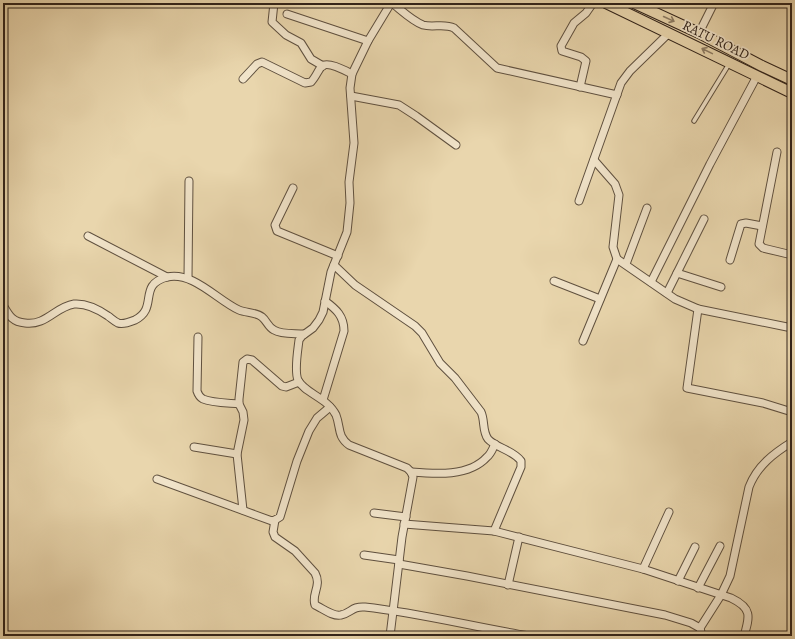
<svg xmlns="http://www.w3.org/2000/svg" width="795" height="639" font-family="Alegreya,serif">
<rect width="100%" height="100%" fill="#e9d6ad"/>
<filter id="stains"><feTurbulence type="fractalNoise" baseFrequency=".005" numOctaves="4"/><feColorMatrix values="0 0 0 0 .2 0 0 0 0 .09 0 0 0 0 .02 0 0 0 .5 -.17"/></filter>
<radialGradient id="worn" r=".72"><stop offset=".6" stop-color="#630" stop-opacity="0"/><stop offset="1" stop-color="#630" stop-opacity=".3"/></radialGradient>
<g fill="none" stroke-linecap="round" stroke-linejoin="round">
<g stroke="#5f503f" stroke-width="5.5">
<polyline id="service" points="694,121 729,64"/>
</g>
<g stroke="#5f503f" stroke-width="9">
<g id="minor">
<polyline points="274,3 272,22 286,35 301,43 311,59 323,66"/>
<path d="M 392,3 C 401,10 412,21 423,25 C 433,28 444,23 454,28 L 497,68 L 617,95"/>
<polyline points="287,14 368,41"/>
<polyline points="699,33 714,3"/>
<path d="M 243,79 L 257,64 L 262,62 L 305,83 L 311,82 C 316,77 318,70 322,66 C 328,61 346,71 352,74"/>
<polyline points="580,87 586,61 581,57 562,51 561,46 574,23 586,13 593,3"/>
<polyline points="351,96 399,105 416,116 456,145"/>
<polyline points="777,152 759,244 763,248 792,255"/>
<polyline points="594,160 615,184 619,195 613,247 617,259 675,299 698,309 792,328"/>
<polyline points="293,188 275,225 277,231 338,256"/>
<polyline points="579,201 621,83 630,71 669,33"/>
<polyline points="88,236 167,277"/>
<polyline points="730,260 741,224 746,223 762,226"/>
<polyline points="626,264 647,208"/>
<path d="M 334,265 L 355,285 L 415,326 L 422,333 L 440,363 L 455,378 L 481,412 C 485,420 482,431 488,439 C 496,448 513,450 521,461 L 521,467 L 494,531"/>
<polyline points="677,273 721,287"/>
<polyline points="188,278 189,181"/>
<polyline points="554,281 600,299"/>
<polyline points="651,282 710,164 757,76"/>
<polyline points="667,293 704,219"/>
<path d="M 3,305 C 9,315 12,322 25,323 C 46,326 55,307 74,304 C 87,303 98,309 108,316 C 111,318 114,321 118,323 C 123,325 130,322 135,320 C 159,308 137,285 167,277 C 193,271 217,300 239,310 C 246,313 256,312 262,317 C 267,321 268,327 274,330 C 282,335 295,333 304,334"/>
<polyline points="698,309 687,388 763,403 792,412"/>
<path d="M 198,337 L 197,391 C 198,394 199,397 203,399 C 212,403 229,403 239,404"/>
<polyline points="583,341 617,259"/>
<path d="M 323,400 L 344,331 C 344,316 336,309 325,301"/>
<polyline points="194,447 237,454"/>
<path d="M 411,472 C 435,474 469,477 487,457 C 491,454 493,448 495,444"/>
<polyline points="157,479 272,521 275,520 280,517 297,461 309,431 317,418 330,407"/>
<polyline points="243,510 237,454 244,420 243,412 239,404 239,399 243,362 247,359 252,360 282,386 286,387 299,382"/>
<polyline points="374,513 406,517"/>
<path d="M 275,520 L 273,532 L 275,537 L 295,551 L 315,573 C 322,586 311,594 315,605 C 322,608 333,617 341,615 C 351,613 352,606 365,607 C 420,613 474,627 529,636"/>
<path d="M 404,524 L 494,531 L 643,569 L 731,598 C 752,608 750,616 744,636"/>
<polyline points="364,555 399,560"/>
<polyline points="399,564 467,576 665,615 691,623 700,628 702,636"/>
<polyline points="643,569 669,512"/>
<polyline points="678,581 695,547"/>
<polyline points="508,585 519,537"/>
<polyline points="698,588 720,546"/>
<path d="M 700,628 L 721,595 L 730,576 L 749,487 C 757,466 774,453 792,442"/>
<path d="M 390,636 L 402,537 L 413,477 L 411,472 L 407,468 L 349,445 C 337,436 341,428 336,415 C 328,398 304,393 298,380 C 294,371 298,349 299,340 L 302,336 L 313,328 L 319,320 L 323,312 L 331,272 L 347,232 L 350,203 L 349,182 L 354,143 L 350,88 L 352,74 L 368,41 L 391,3"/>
</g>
</g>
<g stroke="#31231a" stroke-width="12">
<g id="primary">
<polyline points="606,3 792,93"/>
<polyline points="634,3 699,33 762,66 792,80"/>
</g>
</g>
<use href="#service" stroke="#f1e4ca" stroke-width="3.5"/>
<use href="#minor" stroke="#f1e4ca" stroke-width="7"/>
<use href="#primary" stroke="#e9d6ad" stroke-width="10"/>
</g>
<defs><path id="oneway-shaft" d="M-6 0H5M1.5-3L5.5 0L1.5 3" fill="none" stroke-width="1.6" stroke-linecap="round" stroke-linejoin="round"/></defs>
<g stroke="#8d7c64">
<use href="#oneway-shaft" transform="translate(669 19) rotate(25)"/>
<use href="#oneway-shaft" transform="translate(707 51) rotate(-154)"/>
</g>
<g text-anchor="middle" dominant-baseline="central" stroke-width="3.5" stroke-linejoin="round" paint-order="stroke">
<g font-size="14" fill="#31231a" stroke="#f1e4ca">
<text transform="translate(716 40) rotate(26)">RATU ROAD</text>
</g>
</g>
<rect width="795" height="639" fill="none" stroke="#e9d6ad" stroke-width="16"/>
<rect x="4" y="4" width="787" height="631" fill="none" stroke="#31231a" stroke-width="2"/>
<rect x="8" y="8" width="779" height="623" fill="none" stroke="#31231a"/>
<rect width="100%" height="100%" filter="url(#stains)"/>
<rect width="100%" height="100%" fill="url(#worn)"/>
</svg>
